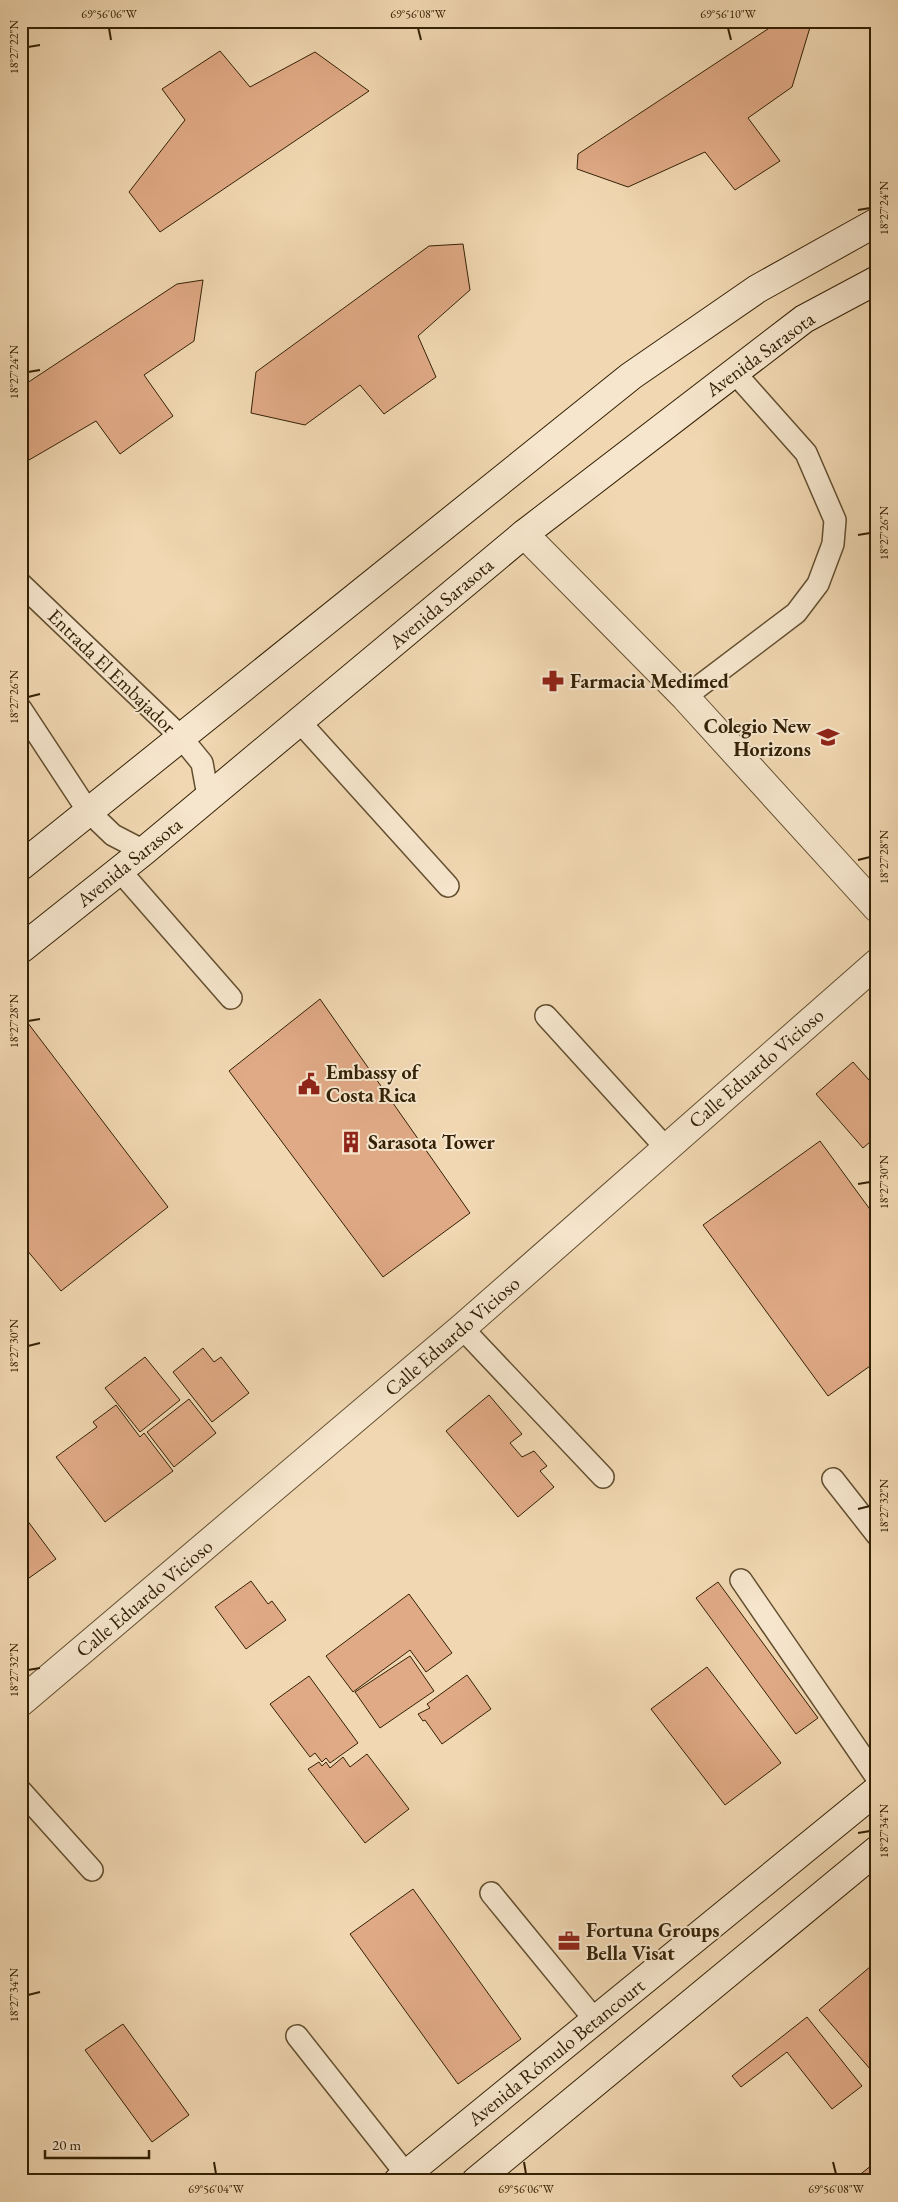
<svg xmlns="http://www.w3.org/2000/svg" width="898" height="2202" font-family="'EB Garamond',serif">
<rect width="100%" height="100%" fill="#f1d8b2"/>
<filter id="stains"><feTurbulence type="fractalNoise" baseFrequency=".004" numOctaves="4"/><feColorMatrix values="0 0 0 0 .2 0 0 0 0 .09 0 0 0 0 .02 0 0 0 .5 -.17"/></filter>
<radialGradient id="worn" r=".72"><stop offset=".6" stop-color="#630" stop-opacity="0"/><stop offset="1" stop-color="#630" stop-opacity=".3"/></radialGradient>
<g fill="#e0aa86" stroke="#342105">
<polygon points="780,21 811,24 792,87 748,118 780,161 735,190 705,152 628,187 577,169 578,154"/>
<polygon points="220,51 250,87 315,52 369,91 160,232 129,192 185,120 162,89"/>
<polygon points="463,244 470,290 418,336 436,377 384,414 360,385 305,425 251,413 256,372 429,246"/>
<polygon points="203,280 194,341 144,375 173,416 120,454 96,421 29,460 21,458 21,387 177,284"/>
<polygon points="320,999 470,1213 383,1277 229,1071"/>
<polygon points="21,1014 168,1207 61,1291 21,1243"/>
<polygon points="853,1062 877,1089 877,1136 863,1148 816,1094"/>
<polygon points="820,1141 877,1219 877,1361 828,1396 703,1225"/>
<polygon points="203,1348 214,1362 221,1357 249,1393 212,1422 173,1372"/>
<polygon points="145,1357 180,1400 140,1432 105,1388"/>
<polygon points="489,1395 522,1434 510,1443 522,1457 534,1451 547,1466 540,1471 554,1487 518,1517 446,1431"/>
<polygon points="189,1399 216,1433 174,1467 147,1432"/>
<polygon points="116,1405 140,1437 144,1433 173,1471 105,1522 56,1457 97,1427 93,1422"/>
<polygon points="21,1512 56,1559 29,1578 21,1567"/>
<polygon points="251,1581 268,1604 272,1601 286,1620 246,1649 215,1607"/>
<polygon points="718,1582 818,1718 796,1734 696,1598"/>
<polygon points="409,1594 452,1653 426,1672 410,1650 353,1692 326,1656"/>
<polygon points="410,1656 434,1691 380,1728 355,1692"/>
<polygon points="707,1667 781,1763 725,1805 651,1709"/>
<polygon points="467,1675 491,1709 442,1744 425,1720 423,1721 418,1714 430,1708 427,1704"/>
<polygon points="309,1676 358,1743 330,1763 326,1758 322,1762 315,1753 310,1757 270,1704"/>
<polygon points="367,1754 409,1809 365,1843 308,1769 319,1762 322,1766 326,1762 330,1768 343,1757 350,1767"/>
<polygon points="413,1889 521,2039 458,2084 350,1934"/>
<polygon points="877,1961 877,2077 819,2010"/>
<polygon points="807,2017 862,2086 832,2109 787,2052 741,2087 732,2076"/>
<polygon points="123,2024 189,2115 152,2142 85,2050"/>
<polygon points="877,2161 877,2181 852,2181"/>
</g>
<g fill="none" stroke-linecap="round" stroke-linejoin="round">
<g stroke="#634f30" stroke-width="24">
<g id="service">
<polyline points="21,584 180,736 202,763 208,796"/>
<polyline points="685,697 796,613 818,584 833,544 835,520 806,453 734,372"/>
<polyline points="21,709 88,811 113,835 144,851"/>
<polyline points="299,721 448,886"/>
<polyline points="120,871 231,998"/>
<polyline points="546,1016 666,1148"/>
<polyline points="462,1328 603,1477"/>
<polyline points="833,1479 877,1535"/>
<polyline points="741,1580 877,1778"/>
<polyline points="21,1791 92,1870"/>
<polyline points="491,1893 595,2020"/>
<polyline points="297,2036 406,2174"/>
</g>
</g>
<g stroke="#634f30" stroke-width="30">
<g id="minor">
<polyline points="524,534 685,697 877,908"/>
<polyline points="21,1702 462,1328 877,963"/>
</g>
</g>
<g stroke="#342105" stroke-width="30">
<g id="secondary">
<polyline points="21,866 631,376 757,289 877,222"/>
<polyline points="21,949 144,851 524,534 804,319 877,280"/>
<polyline points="398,2181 877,1790"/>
<polyline points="476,2181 877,1850"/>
</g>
</g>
<use href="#service" stroke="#f6e6cd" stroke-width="21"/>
<use href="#minor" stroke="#f6e6cd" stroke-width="28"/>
<use href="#secondary" stroke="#f6e6cd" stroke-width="28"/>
</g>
<path fill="none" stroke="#342105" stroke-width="2" d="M 109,28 L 111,40M 418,28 L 421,40M 728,28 L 731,40M 28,47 L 40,45M 858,210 L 870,208M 28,372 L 40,370M 858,535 L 870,533M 28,697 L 40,694M 858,860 L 870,857M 28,1021 L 40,1019M 858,1184 L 870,1182M 28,1346 L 40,1343M 858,1509 L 870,1506M 28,1670 L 40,1668M 858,1833 L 870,1831M 28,1995 L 40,1992M 214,2162 L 216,2174M 524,2162 L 526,2174M 833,2162 L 836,2174"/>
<defs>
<g id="pharmacy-bare" transform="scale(1.725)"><path d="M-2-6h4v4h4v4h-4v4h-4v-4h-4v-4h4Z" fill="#8f2418" stroke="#f6e6cd" stroke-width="2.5" paint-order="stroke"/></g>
<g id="school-bare" transform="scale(1.725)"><path d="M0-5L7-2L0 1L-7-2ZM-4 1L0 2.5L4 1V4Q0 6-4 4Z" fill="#8f2418" stroke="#f6e6cd" stroke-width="2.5" paint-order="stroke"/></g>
<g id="civic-bare" transform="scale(1.725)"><path d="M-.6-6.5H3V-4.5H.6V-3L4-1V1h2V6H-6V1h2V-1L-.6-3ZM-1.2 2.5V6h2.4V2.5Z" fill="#8f2418" stroke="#f6e6cd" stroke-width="2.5" paint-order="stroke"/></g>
<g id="building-bare" transform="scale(1.725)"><path d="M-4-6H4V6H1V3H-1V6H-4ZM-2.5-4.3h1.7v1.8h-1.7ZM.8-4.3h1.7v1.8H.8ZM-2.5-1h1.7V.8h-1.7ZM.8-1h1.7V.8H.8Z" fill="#8f2418" stroke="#f6e6cd" stroke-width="2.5" paint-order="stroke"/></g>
<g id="office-bare" transform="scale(1.725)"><path d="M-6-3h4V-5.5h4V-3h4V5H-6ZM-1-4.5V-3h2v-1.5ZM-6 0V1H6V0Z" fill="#8f2418" stroke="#f6e6cd" stroke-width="2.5" paint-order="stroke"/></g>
</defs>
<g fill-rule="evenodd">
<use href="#pharmacy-bare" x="553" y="681"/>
<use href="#school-bare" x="828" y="737"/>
<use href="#civic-bare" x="309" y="1084"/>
<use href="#building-bare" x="351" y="1142"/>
<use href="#office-bare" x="569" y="1941"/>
</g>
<g text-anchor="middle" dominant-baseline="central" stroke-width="4" stroke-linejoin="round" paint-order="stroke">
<g font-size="20" fill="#342105" stroke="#f6e6cd">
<text transform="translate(760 354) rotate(-36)">Avenida Sarasota</text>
<text transform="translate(441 603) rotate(-40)">Avenida Sarasota</text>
<text transform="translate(112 671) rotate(44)">Entrada El Embajador</text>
<text transform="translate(129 862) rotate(-39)">Avenida Sarasota</text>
<text transform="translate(756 1068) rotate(-41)">Calle Eduardo Vicioso</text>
<text transform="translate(452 1336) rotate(-41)">Calle Eduardo Vicioso</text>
<text transform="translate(144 1598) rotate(-40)">Calle Eduardo Vicioso</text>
<text transform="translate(556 2052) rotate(-39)">Avenida Rómulo Betancourt</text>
</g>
<g font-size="20" font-weight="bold" fill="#342105" stroke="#f6e6cd" text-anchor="start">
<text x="570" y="681">Farmacia Medimed</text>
<text x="811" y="726" text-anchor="end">Colegio New<tspan x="811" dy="23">Horizons</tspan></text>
<text x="326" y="1072">Embassy of<tspan x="326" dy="23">Costa Rica</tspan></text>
<text x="368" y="1142">Sarasota Tower</text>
<text x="586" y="1930">Fortuna Groups<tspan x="586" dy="23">Bella Visat</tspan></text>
</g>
</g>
<rect width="898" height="2202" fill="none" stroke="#f1d8b2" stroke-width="55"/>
<path d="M45 2150v8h104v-8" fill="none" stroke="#342105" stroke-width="2.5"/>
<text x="52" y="2150" font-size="15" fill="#342105" stroke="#f6e6cd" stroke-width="4" paint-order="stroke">20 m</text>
<rect x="28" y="28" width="842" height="2146" fill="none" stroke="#342105" stroke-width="2"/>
<g font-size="12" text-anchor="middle" fill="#342105">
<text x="109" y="18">69°56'06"W</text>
<text x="418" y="18">69°56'08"W</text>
<text x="728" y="18">69°56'10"W</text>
<text transform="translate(14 47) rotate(-90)" y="4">18°27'22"N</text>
<text transform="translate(884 208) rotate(-90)" y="4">18°27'24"N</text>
<text transform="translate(14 372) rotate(-90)" y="4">18°27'24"N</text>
<text transform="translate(884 533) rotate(-90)" y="4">18°27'26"N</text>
<text transform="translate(14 697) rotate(-90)" y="4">18°27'26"N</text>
<text transform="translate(884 857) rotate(-90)" y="4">18°27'28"N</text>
<text transform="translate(14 1021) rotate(-90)" y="4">18°27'28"N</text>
<text transform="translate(884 1182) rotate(-90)" y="4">18°27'30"N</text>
<text transform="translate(14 1346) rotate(-90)" y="4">18°27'30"N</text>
<text transform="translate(884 1506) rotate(-90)" y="4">18°27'32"N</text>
<text transform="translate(14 1670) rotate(-90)" y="4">18°27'32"N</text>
<text transform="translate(884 1831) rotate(-90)" y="4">18°27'34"N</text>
<text transform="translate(14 1995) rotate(-90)" y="4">18°27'34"N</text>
<text x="216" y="2193">69°56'04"W</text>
<text x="526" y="2193">69°56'06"W</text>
<text x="836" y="2193">69°56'08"W</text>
</g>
<rect width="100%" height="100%" filter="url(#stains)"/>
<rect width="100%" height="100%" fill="url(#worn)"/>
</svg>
